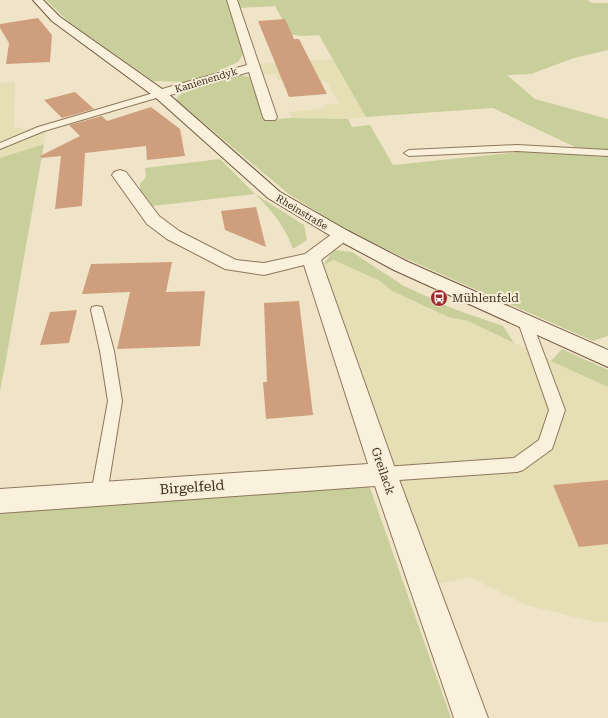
<svg xmlns="http://www.w3.org/2000/svg" width="608" height="718" font-family="'Roboto Serif',serif">
<rect width="100%" height="100%" fill="#f0e4c8"/>
<g fill="#e6deb5">
<polygon points="333,59 366,117 348,119 291,118 289,112 326,108 324,105 339,103 326,81 312,82 309,78 278,80 276,74 260,75 256,64"/>
<polygon points="15,82 14,127 30,130 43,126 47,129 44,144 0,158 0,83"/>
<polygon points="334,259 380,281 392,291 448,317 468,321 608,387 608,622 594,622 526,605 470,577 439,584 382,433 323,265"/>
</g>
<g fill="#c9cf9b">
<polygon points="46,0 229,0 245,51 238,62 212,74 186,82 153,81 69,22"/>
<polygon points="236,0 587,0 592,3 608,3 608,50 574,58 531,74 507,75 535,99 608,119 608,150 577,148 493,108 366,117 319,35 304,36 282,34 282,19 275,6 238,8"/>
<polygon points="236,75 253,77 265,120 291,118 348,119 352,127 370,125 393,165 530,151 608,157 608,336 593,341 400,256 340,226 290,195 176,100 182,92"/>
<polygon points="44,144 5,365 0,391 0,158"/>
<path d="M 220,159 L 255,194 L 304,225 L 307,240 L 293,249 C 284,225 273,212 255,194 L 153,206 L 140,191 L 140,184 L 146,177 L 145,168 Z"/>
<polygon points="334,250 352,252 404,286 454,309 503,326 514,343 468,321 448,317 392,291 380,281 334,260 323,265"/>
<polygon points="562,349 608,370 608,387 551,361"/>
<polygon points="369,485 451,718 0,718 0,509"/>
</g>
<g fill="#cf9f7d">
<polygon points="38,18 52,35 50,62 6,64 9,43 0,28 0,24"/>
<polygon points="285,19 294,39 299,39 327,94 289,97 258,21"/>
<polygon points="75,92 94,109 62,118 44,100"/>
<polygon points="151,107 180,129 185,156 147,160 146,146 85,153 82,206 55,209 61,156 41,158 40,156 80,136 69,125 102,116 107,121"/>
<polygon points="256,207 266,247 225,230 221,211"/>
<polygon points="172,262 166,292 205,291 200,346 117,349 130,292 82,294 91,264"/>
<polygon points="299,301 313,415 266,419 263,382 267,382 264,303"/>
<polygon points="77,310 69,343 40,345 50,312"/>
<polygon points="608,480 608,544 579,547 553,485"/>
</g>
<g fill="none" stroke-linecap="round" stroke-linejoin="round">
<g stroke="#8d765c" stroke-width="2">
<g id="service">
<polygon points="157,92 163,92 164,94 163,96 44,131 0,149 0,143 38,127"/>
<polygon points="517,145 608,150 608,156 517,151 409,156 404,153 409,150"/>
<polygon points="97,306 102,307 103,310 114,351 122,401 107,494 105,499 99,502 93,499 91,494 108,401 100,351 91,310 92,307"/>
<polygon points="525,317 530,319 532,322 565,410 552,449 523,470 517,472 384,481 378,479 376,474 378,469 384,467 514,458 539,440 549,410 518,322 520,319"/>
</g>
</g>
<g stroke="#8d765c" stroke-width="2">
<g id="minor">
<polygon points="227,0 237,0 277,117 275,120 265,120 263,117 249,72 160,98 155,97 154,94 155,91 247,65"/>
<polygon points="120,170 126,172 159,216 179,231 236,260 264,263 305,254 336,231 342,230 348,231 351,235 348,239 321,260 397,474 488,718 454,718 375,486 0,513 0,489 368,464 304,265 264,275 225,269 167,239 147,224 112,175 114,172"/>
</g>
</g>
<g stroke="#6f573f" stroke-width="2">
<polygon id="secondary" points="33,0 43,0 60,17 165,91 280,192 348,231 408,262 608,350 608,367 394,270 336,239 268,198 155,97 52,21"/>
</g>
<use href="#service" fill="#faf1dc" fill-rule="evenodd"/>
<use href="#minor" fill="#faf1dc" fill-rule="evenodd"/>
<use href="#secondary" fill="#faf1dc" fill-rule="evenodd"/>
</g>
<defs>
<g id="bus-disc" transform="scale(0.9)"><circle r="9.5" fill="#9e2a2b" stroke="#f7eed8"/><path d="M-5-6H5V4H4V6H2V4H-2V6H-4V4H-5ZM-3.5-4V0h7V-4ZM-3.5 1.2v1.5H-2V1.2ZM2 1.2v1.5H3.5V1.2Z" fill="#fff"/></g>
</defs>
<g fill-rule="evenodd">
<use href="#bus-disc" x="439" y="298"/>
</g>
<g text-anchor="middle" dominant-baseline="central" stroke-width="4" stroke-linejoin="round" paint-order="stroke">
<g font-size="10" fill="#3d2e20" stroke="#f7eed8">
<text transform="translate(206 80) rotate(-17)">Kanienendyk</text>
<text transform="translate(302 212) rotate(31)">Rheinstraße</text>
</g>
<g font-size="12" fill="#3d2e20" stroke="#f7eed8" text-anchor="start">
<text x="452" y="298">Mühlenfeld</text>
</g>
<g font-size="12" fill="#3d2e20" stroke="#f7eed8">
<text transform="translate(383 471) rotate(71)">Greilack</text>
</g>
<g font-size="14" fill="#3d2e20" stroke="#f7eed8">
<text transform="translate(192 487) rotate(-4)">Birgelfeld</text>
</g>
</g>
</svg>
